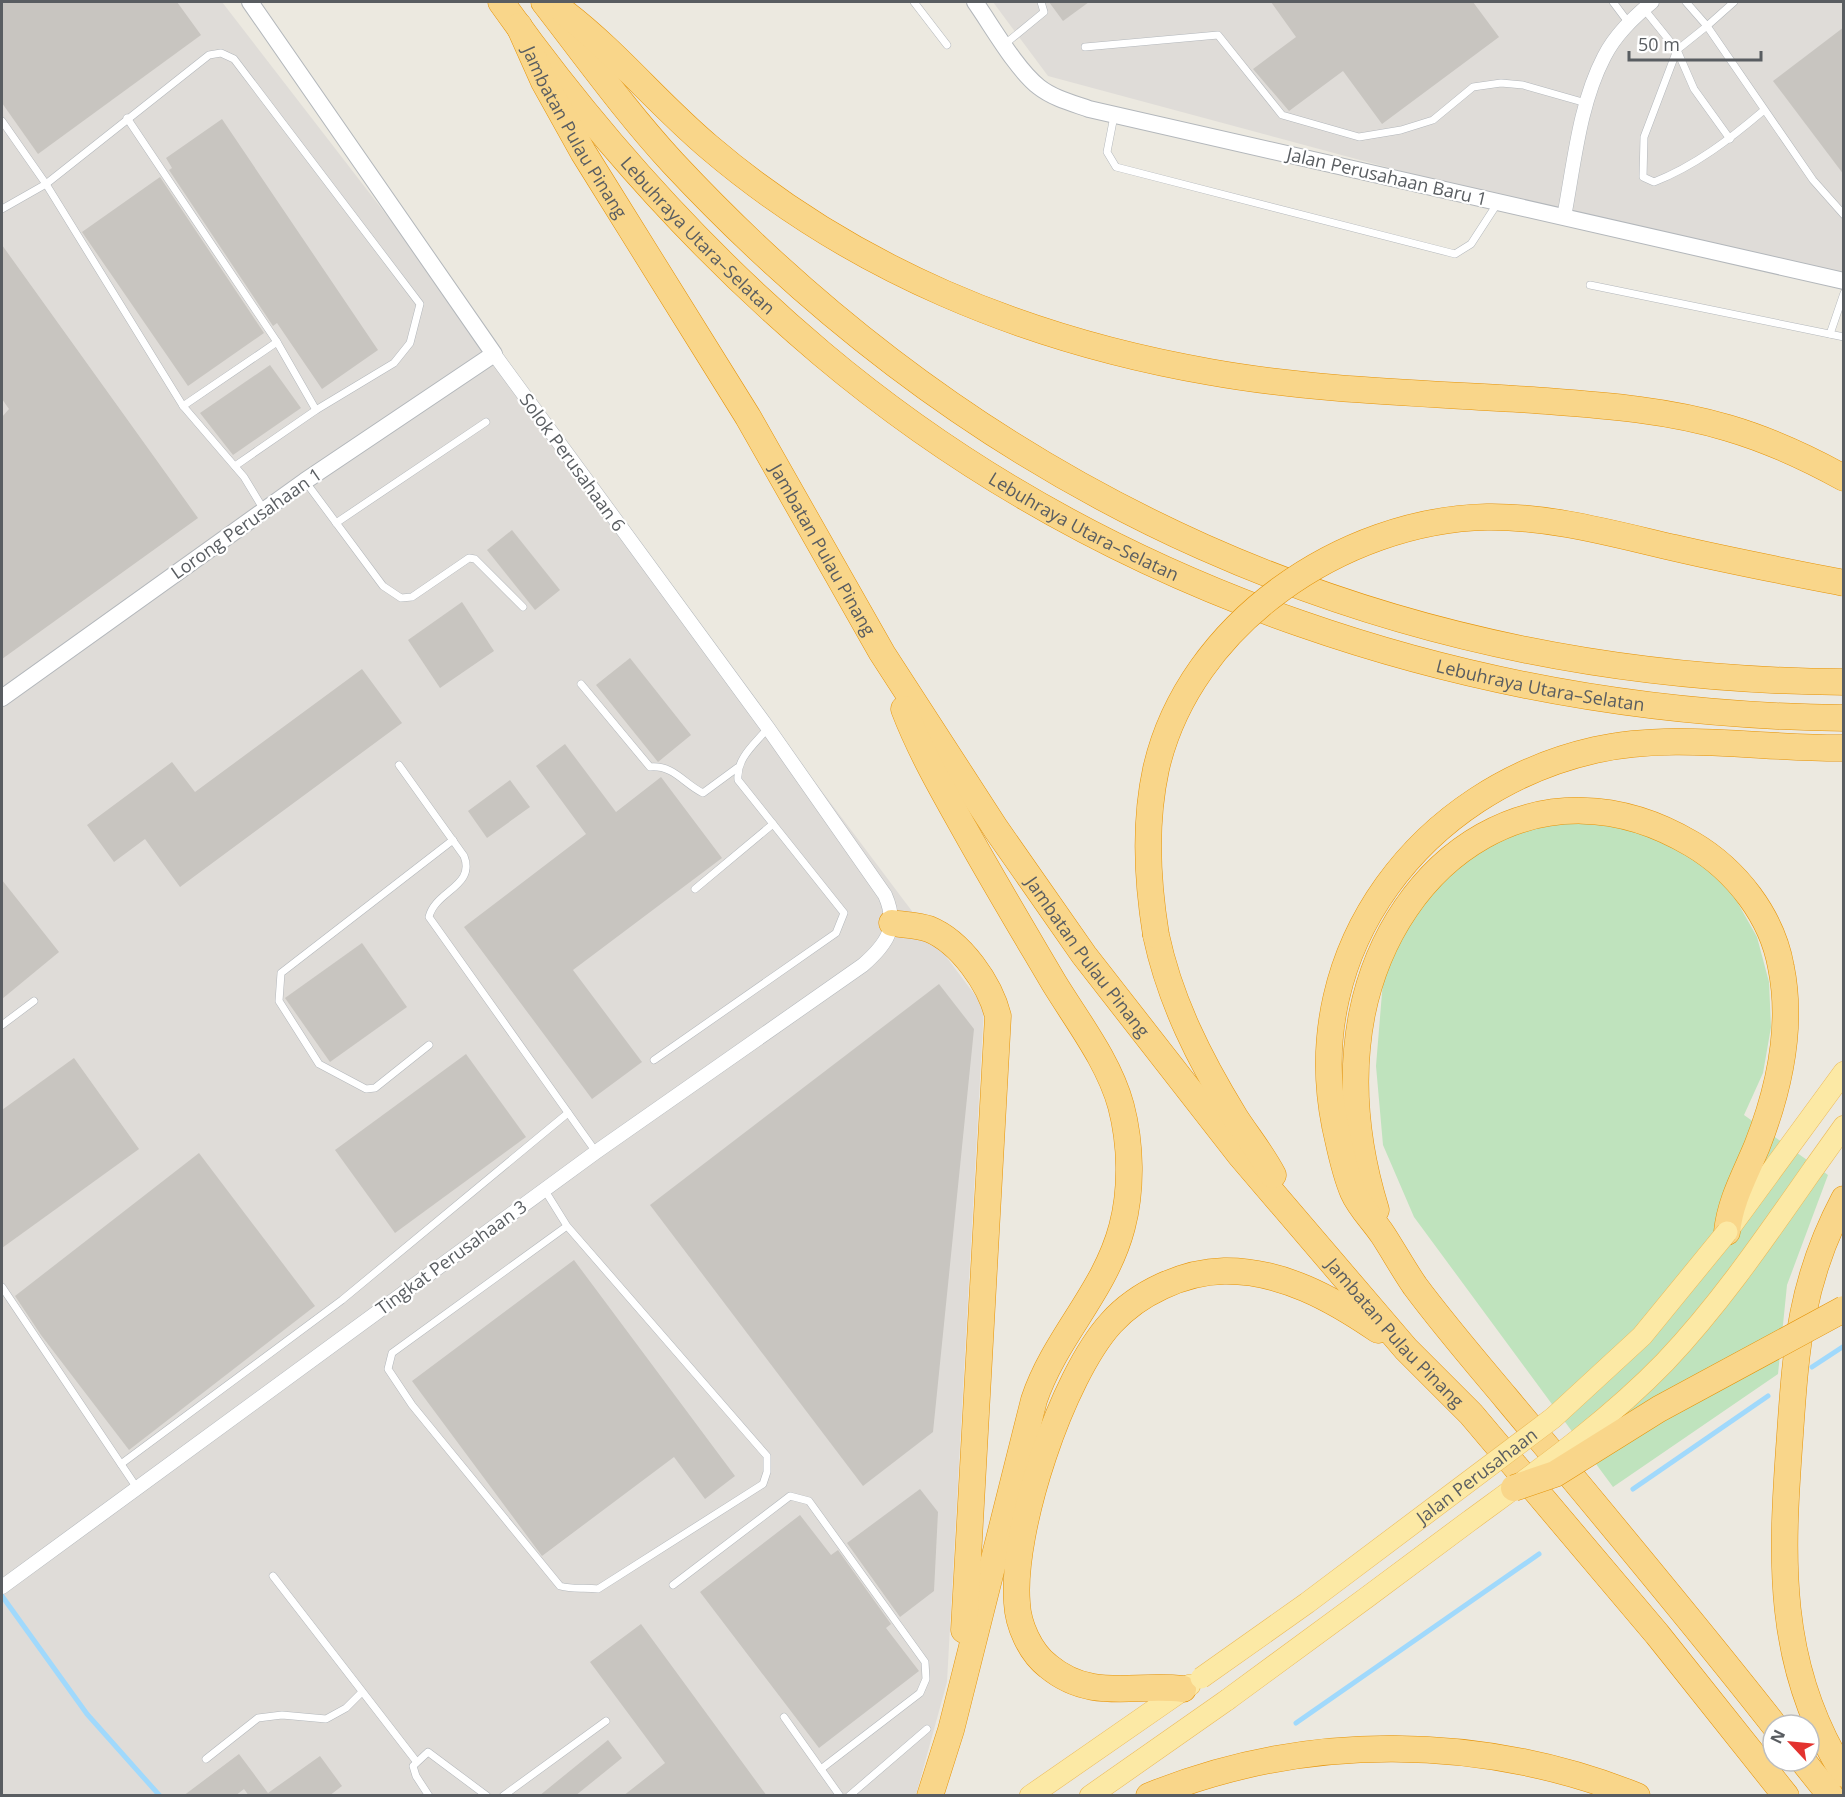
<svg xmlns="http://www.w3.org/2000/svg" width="1845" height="1797" font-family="'Open Sans',sans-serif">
<rect width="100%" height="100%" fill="#ece9e0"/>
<g fill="#dfdcd8">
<polygon points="2,2 222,2 473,327 984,1007 947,1682 916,1795 2,1796"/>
<polygon points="993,2 1843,2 1843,290 1048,76"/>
</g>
<polygon fill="#bfe3bd" points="1532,822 1623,823 1704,864 1735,898 1757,937 1769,982 1771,1027 1763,1073 1744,1115 1828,1175 1787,1285 1778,1374 1613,1487 1414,1217 1383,1145 1376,1066 1383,981 1419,897 1450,863"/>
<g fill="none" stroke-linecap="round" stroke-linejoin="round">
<g stroke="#a0d9fc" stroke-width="5">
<polyline points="1812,1367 1844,1346"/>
<polyline points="1633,1489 1768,1396"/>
<polyline points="2,1596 87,1714 160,1796"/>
<polyline points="1296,1723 1539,1554"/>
</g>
</g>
<g fill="#c8c5c0">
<polygon points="2,2 177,2 201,35 38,154 2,103"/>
<polygon points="1049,2 1089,2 1063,21"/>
<polygon points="1271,2 1473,2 1499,37 1382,124 1343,71 1289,111 1253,69 1296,37"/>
<polygon points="1844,27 1844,175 1773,81"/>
<polygon points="222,119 378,350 322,389 277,323 273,326 169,170 172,168 166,158"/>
<polygon points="160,177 264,333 188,386 82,232"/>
<polygon points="2,245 198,518 2,659 2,417 9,409 2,399"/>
<polygon points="270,365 301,408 233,455 200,413"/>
<polygon points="512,530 560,590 535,610 487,550"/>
<polygon points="462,602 494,651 440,688 408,640"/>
<polygon points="630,658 691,735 658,762 596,685"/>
<polygon points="362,669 402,723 180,887 145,839 114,862 87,825 172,762 195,792"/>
<polygon points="565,744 616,812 661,777 722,858 573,970 642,1062 592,1099 464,927 586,834 536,766"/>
<polygon points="510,780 530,807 487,838 468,811"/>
<polygon points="2,880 59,952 2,999"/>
<polygon points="362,943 407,1007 330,1062 285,998"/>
<polygon points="939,984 974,1029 933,1432 863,1486 650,1205"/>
<polygon points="466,1054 526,1137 395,1233 335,1150"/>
<polygon points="74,1058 139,1149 2,1248 2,1110"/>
<polygon points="199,1153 315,1306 129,1450 41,1335 15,1296"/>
<polygon points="574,1260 735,1476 705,1499 674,1457 542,1556 412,1381"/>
<polygon points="920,1489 938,1512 934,1591 900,1617 847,1543"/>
<polygon points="800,1515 831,1555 838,1550 891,1624 886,1628 919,1671 819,1748 700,1592"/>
<polygon points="641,1624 767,1796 623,1796 665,1763 590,1662"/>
<polygon points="608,1740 622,1758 575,1796 539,1796"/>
<polygon points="239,1754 268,1793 320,1756 342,1786 329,1796 249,1796 244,1789 235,1796 183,1796"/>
</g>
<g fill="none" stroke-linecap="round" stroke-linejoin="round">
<g stroke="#b3b7bb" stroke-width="8">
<g id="service">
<polyline points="914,2 947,45"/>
<polyline points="1613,2 1628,22"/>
<polyline points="1686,2 1707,26 1734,2"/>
<polyline points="1644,9 1677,50 1694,89 1730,139"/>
<polyline points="1005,44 1044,12 1041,2"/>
<polyline points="1085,47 1218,35 1282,115 1359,137 1401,130 1433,120 1473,87 1501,83 1523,85 1586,103"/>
<path d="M 1763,111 C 1730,139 1695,166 1654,182 L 1643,177 L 1644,137 L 1677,50 L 1707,26 L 1813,180 L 1844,215"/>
<polyline points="1114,116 1107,152 1116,167 1455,254 1471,244 1497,204"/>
<polyline points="127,118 277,342 316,410"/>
<polyline points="2,121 46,184 183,406 244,477 264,510"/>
<polyline points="2,209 46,184 209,55 221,53 234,59 420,304 410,343 394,363 316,410 235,466"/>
<polyline points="1590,285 1844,337"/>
<polyline points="1830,334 1844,293"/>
<polyline points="183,406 277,342"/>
<polyline points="305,481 383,586 401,598 412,597 469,558 475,559 523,607"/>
<polyline points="336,523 486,422"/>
<path d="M 581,684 L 650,767 C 674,765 684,784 703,793 L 737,768"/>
<path d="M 399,765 L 464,856 C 476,886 435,891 429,917 L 596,1152"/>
<polyline points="695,889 773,824"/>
<polyline points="2,1025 34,1001"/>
<polyline points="429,1045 375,1088 366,1089 319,1064 279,1001 281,973 453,840"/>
<path d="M 654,1060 L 836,933 L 844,913 L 738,780 C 736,758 755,744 768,728"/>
<path d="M 544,1189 L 567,1226 L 767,1456 L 767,1472 L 763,1484 L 598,1589 C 584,1587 574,1590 560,1586 L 412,1405 L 388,1369 L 392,1353 L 567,1226"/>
<polyline points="2,1287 137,1488"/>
<polyline points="121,1464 342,1300 568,1113"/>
<polyline points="273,1576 416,1761"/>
<polyline points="673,1585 790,1496 809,1501 925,1662 926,1679 920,1693 821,1769"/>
<polyline points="784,1717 840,1796"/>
<polyline points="206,1759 258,1718 282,1715 326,1719 346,1708 362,1692"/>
<polyline points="429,1796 416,1776 413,1766 428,1752 487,1796"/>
<polyline points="503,1796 606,1721"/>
<polyline points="849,1796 927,1729"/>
</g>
</g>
<g stroke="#b3b7bb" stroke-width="15">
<g id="minor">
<path d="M 1564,217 C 1574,165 1579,105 1604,57 C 1615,35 1633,18 1652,2"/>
<path d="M 2,1587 L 596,1152 L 863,965 C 887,944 899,927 885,895 L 768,728 L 494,354"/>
</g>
</g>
<g stroke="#b3b7bb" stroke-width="18">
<g id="tertiary">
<path d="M 975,2 C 992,26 1016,69 1039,87 C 1053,98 1072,103 1089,109 L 1844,281"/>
<polyline points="2,698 305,481 494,354 250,2"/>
</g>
</g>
<g stroke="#ecba59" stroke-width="22">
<g id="primary">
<polyline points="1814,1168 1844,1126"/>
<polyline points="1729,1229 1844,1072"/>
<polyline points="1030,1796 1190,1685"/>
<polyline points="1090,1796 1227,1700"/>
</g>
</g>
<g stroke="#e59307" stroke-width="27">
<g id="motorway">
<path id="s1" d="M 501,2 C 593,131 700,251 822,354 C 1105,592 1476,714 1844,718"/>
<path d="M 544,2 C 586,56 626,112 673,163 C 986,498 1384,679 1844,682"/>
<path d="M 565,13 C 617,53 658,104 709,147 C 852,269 1026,340 1210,372 C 1316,391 1426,393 1533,400 C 1598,405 1665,409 1728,428 C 1769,440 1806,457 1844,478"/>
<path id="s2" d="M 519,26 L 544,82 L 583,152 L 748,417 L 882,653 L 996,829 L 1084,955 L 1240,1155 L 1406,1349 L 1471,1414 L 1657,1634 L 1786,1796"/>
<path d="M 904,709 C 920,751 943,791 965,830 C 994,882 1024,932 1054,983 C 1078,1022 1109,1062 1121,1106 C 1131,1144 1132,1189 1122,1227 C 1105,1292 1055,1337 1034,1400 L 951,1730 L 930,1796"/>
<path d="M 892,923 C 904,925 918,925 929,929 C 961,942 990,984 998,1016 L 964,1630"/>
<path d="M 1156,935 C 1170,1001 1200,1060 1235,1117 C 1248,1137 1262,1154 1273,1175"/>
<path d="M 1844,1199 C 1801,1280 1796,1346 1790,1435 C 1781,1557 1775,1665 1844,1774"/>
<path d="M 1376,1210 C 1356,1145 1349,1081 1362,1014 C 1394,855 1543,755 1692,844 C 1736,870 1772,916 1781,967 C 1793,1026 1779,1090 1757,1146 C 1745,1175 1730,1201 1727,1232"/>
<path d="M 1183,1689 C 1134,1683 1091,1702 1048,1666 C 1030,1652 1018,1625 1017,1603 C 1011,1530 1062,1377 1111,1323 C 1138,1293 1183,1272 1224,1271 C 1281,1270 1333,1299 1378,1330"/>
<path d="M 1774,1725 C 1687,1614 1596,1506 1506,1398 C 1475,1361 1444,1325 1415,1286 C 1404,1270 1394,1252 1383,1235 C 1373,1220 1360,1208 1353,1192 C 1344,1171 1340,1148 1335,1126 C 1299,948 1423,789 1595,750 C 1673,732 1763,749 1844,748"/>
<polyline points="1803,1761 1831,1796"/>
<path d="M 1149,1796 C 1305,1732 1481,1734 1637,1796"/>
</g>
</g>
<use href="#service" stroke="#fff" stroke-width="7"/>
<use href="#minor" stroke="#fff" stroke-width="14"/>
<use href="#tertiary" stroke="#fff" stroke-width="16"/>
<use href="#primary" stroke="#fce9a5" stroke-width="21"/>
<use href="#motorway" stroke="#f9d68a" stroke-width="26"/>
<g stroke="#ecba59" stroke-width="22" stroke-linecap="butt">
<g id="primary-bridge">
<path id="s3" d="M 1201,1678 L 1307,1603 L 1553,1418 L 1642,1336 L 1727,1232"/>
<path d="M 1227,1700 C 1308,1641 1388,1582 1468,1522 C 1536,1472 1606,1423 1665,1362 C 1721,1303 1767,1235 1814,1168"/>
</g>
</g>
<g stroke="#e59307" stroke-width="27" stroke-linecap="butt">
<g id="motorway-bridge">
<path d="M 1156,935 C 1147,880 1144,824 1156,769 C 1189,624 1343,520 1487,517 C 1551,516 1614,534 1675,548 C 1731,561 1788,572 1844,583"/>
<polyline points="1514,1488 1555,1474 1659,1409 1844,1309"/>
</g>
</g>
<use href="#primary-bridge" stroke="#fce9a5" stroke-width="21"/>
<use href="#motorway-bridge" stroke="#f9d68a" stroke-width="26"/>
</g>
<g text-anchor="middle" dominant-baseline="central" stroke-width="4.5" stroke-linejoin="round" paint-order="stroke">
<g font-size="18" fill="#595d61" stroke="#fff">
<text stroke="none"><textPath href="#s2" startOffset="120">Jambatan Pulau Pinang</textPath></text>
<text transform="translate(1387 176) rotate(13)">Jalan Perusahaan Baru 1</text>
<text stroke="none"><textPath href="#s1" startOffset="306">Lebuhraya Utara–Selatan</textPath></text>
<text transform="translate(573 462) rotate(54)">Solok Perusahaan 6</text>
<text transform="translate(246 523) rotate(-35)">Lorong Perusahaan 1</text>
<text stroke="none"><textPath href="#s1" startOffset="792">Lebuhraya Utara–Selatan</textPath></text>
<text stroke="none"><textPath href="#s2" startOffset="606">Jambatan Pulau Pinang</textPath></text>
<text stroke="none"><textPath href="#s1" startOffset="1278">Lebuhraya Utara–Selatan</textPath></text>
<text stroke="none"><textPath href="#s2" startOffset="1092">Jambatan Pulau Pinang</textPath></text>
<text transform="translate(451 1257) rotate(-36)">Tingkat Perusahaan 3</text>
<text stroke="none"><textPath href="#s2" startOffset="1578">Jambatan Pulau Pinang</textPath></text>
<text stroke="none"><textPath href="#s3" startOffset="342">Jalan Perusahaan</textPath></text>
</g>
</g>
<rect width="1845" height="1797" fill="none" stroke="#595d61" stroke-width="6"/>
<g transform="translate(1791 1743) rotate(296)"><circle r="28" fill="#ffffff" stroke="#bdbec0" stroke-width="1.5"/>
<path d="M0-4.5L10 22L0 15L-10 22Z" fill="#e3332f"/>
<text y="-9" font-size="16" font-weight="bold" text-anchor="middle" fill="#595d61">N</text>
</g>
<path d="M1629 51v9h132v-9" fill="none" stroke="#595d61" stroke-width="3"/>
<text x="1638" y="51" font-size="18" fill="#595d61" stroke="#ffffff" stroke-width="4.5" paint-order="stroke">50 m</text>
</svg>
